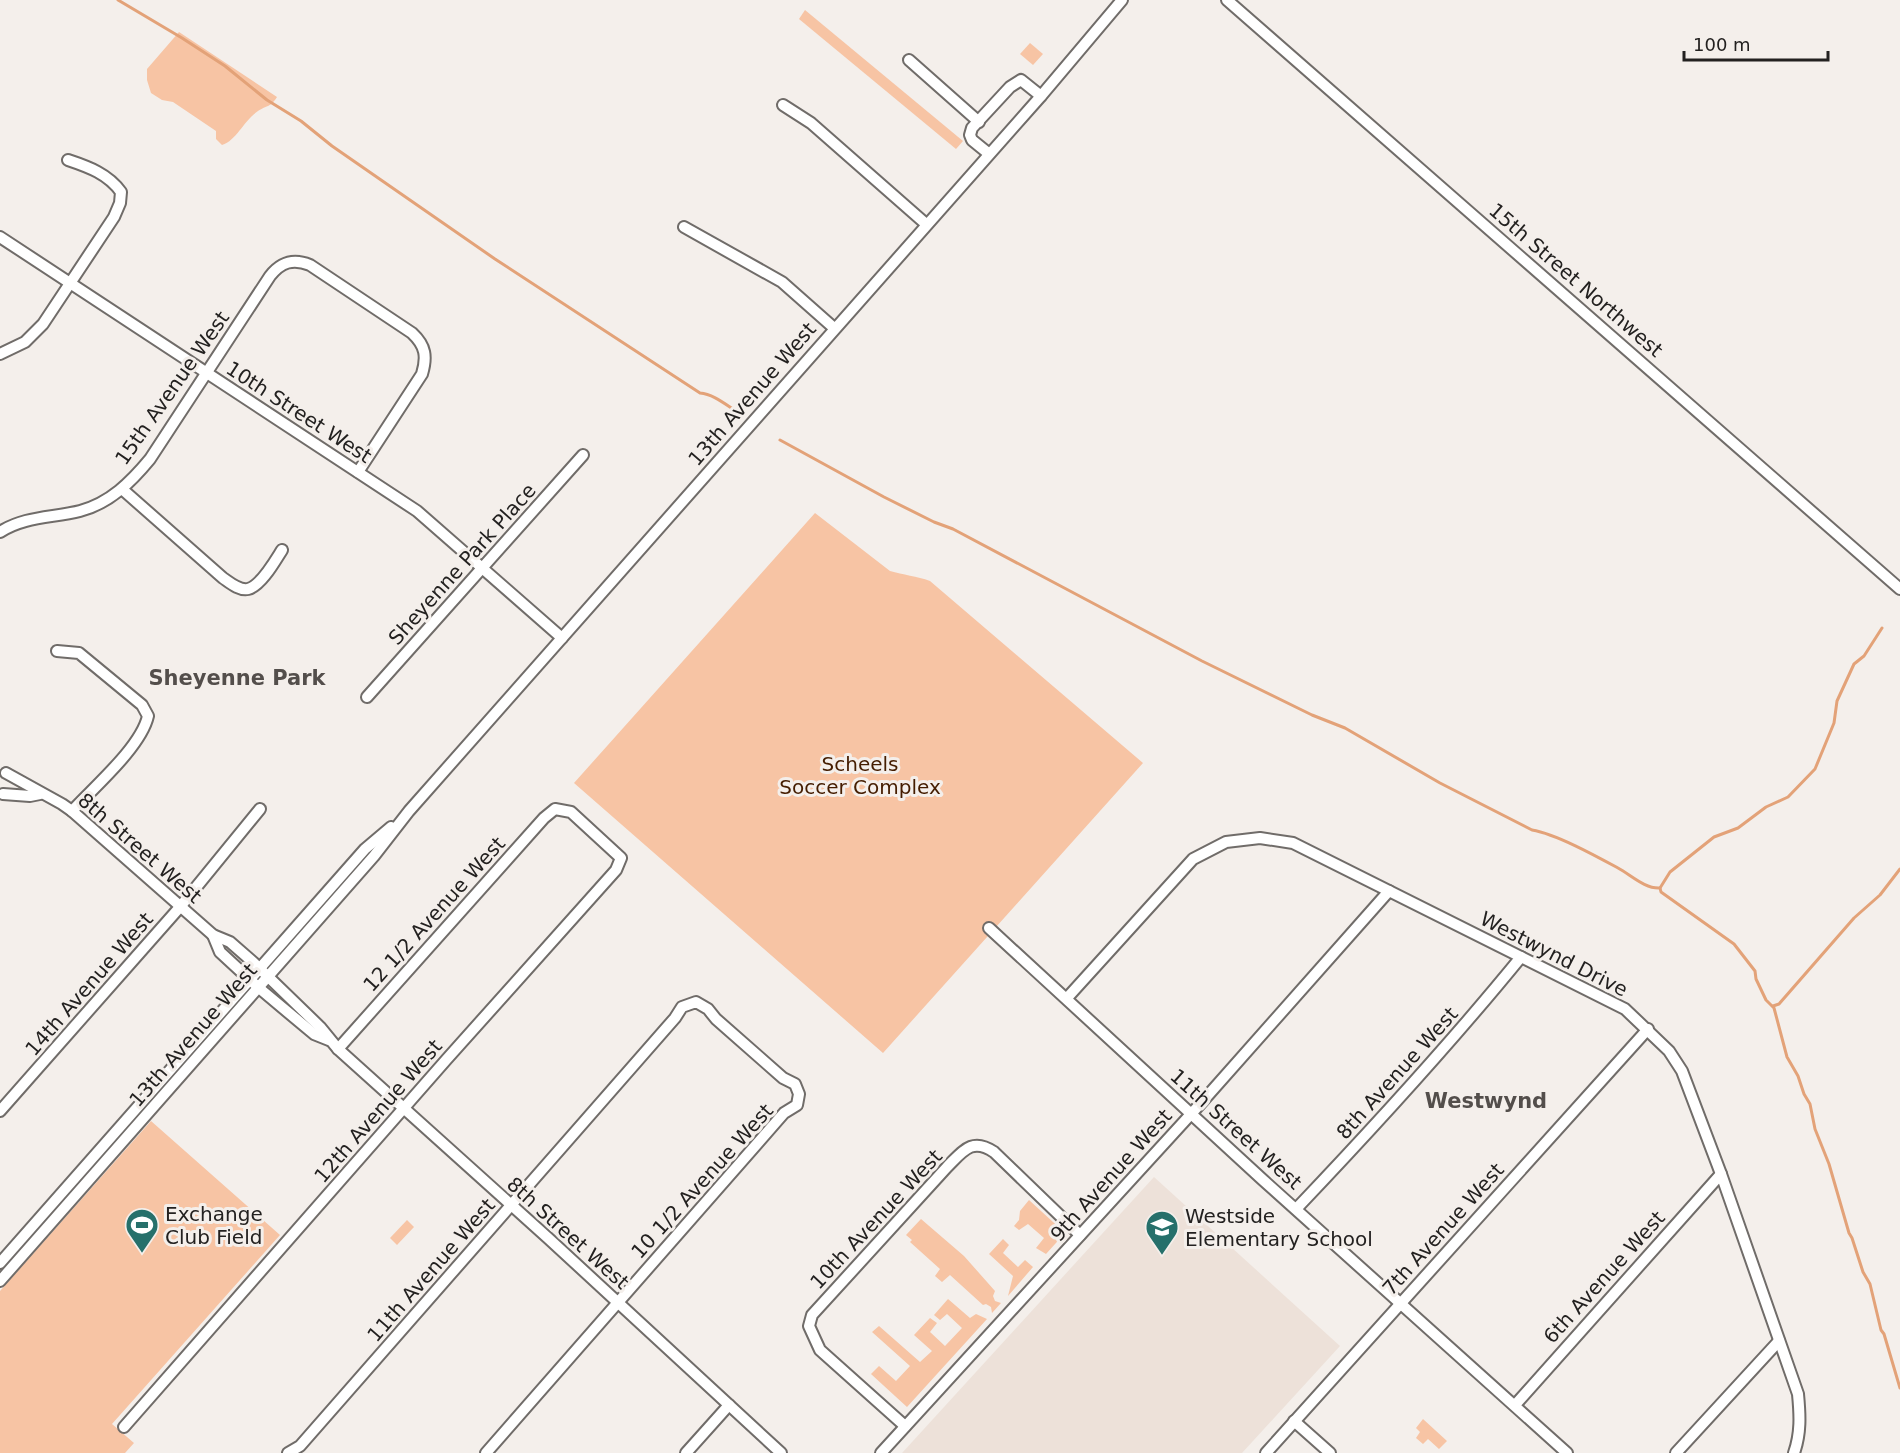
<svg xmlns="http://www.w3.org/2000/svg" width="1900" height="1453" font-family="'DejaVu Sans',sans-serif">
<rect width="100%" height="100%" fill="#f4efeb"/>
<polygon fill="#ede1d9" points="1154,1177 1340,1346 1242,1453 902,1453"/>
<g fill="#f7c4a4">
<polygon points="805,10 963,141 956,149 799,19"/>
<path d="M 179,32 L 277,97 C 270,108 267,105 258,111 C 244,120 237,140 222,145 L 216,139 L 216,131 L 173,102 L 162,100 L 151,93 L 147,80 L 147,69 Z"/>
<polygon points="1030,43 1043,54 1033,65 1020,54"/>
<path d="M 815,513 L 890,571 C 903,575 917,576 930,581 L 1143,763 L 883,1053 L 574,783 Z"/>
<polygon points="151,1121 280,1235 112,1424 134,1443 125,1453 0,1453 0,1291"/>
<polygon points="1029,1200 1065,1233 1046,1254 1036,1248 1044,1238 1028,1224 1019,1230 1014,1226 1019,1220 1020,1211"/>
<polygon points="921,1219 964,1256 995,1291 993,1296 995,1301 1001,1303 992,1313 991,1307 986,1304 983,1305 950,1275 942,1282 935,1276 940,1269 910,1242 912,1240 906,1235"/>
<polygon points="407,1220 414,1227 397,1245 390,1238"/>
<polygon points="1003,1239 1009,1245 1003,1253 1018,1267 1025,1260 1033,1267 1008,1296 1013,1276 989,1254"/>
<polygon points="948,1299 970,1318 976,1314 987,1319 907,1407 871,1374 879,1366 896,1381 910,1366 872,1332 879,1326 920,1362 932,1351 914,1335 930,1318 937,1323 930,1332 945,1346 962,1328 947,1314 940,1320 934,1315"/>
<polygon points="1423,1419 1447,1441 1439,1449 1428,1439 1423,1444 1416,1438 1420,1432 1416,1428"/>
</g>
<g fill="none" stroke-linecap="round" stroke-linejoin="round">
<g stroke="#e3a278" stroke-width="3">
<path d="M 118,0 L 182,38 L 225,66 L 267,100 L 301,121 L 332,146 L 495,259 L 700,393 C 713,394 725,404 736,411"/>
<path d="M 780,440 L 884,497 L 934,522 L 953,529 L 1202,661 L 1312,715 L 1345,728 L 1440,783 L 1532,830 C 1556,834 1596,856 1618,868 C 1631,875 1645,889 1660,888 L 1661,892 L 1734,944 L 1755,971 L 1756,979 L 1766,1000 L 1774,1008 L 1787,1057 L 1798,1076 L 1804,1094 L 1810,1104 L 1815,1129 L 1829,1164 L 1849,1233 L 1852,1238 L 1863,1272 L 1870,1284 L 1881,1330 L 1884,1334 L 1900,1388"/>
<polyline points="1660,888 1670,872 1714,837 1738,828 1766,807 1788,797 1815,769 1834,723 1837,701 1854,664 1864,656 1882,628"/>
<polyline points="1773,1006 1779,1004 1854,918 1880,895 1900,869"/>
</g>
<g stroke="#706c69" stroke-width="14">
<g id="minor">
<polyline points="1227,0 1900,589"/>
<polyline points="909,60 979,122"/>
<polyline points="783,105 811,123 926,224"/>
<polyline points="988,153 972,140 970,135 972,128 1010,87 1021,80 1041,96"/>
<polyline points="684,227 782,282 834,328"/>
<polyline points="0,237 417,511 562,638"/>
<path d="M 0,354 L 25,342 L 43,324 L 114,217 L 120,203 L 121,192 C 108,174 89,167 68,160"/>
<path d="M 122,489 L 223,578 C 229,582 239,591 248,589 C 261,586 275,561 282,550"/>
<path d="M 0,532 C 25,516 52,518 80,511 C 110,503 131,482 150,459 L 270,276 C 281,262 293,258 310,265 L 412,333 C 426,346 427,357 422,374 L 358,472"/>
<path d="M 57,651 L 79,653 L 142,705 L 148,716 C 141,747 94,787 72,811"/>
<polyline points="367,697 583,455"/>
<polyline points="6,773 62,804 72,811 213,935 230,942 254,963 320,1027 338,1049 548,1238 781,1453"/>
<polyline points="3,794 30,796 40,794"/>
<polyline points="989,928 1263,1180 1567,1453"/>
<polyline points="213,935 220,952 259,988 314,1034 329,1040"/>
<path d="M 1067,998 L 1193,859 L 1226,842 L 1260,838 L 1293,843 L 1625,1009 L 1669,1051 L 1682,1071 L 1721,1174 L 1798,1394 C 1800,1415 1801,1433 1794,1453"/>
<polyline points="0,1111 180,907 260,809"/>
<path d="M 1297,1208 C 1374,1127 1450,1044 1521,957"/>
<polyline points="0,1263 365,849 391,827"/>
<polyline points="0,1281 374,856 409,811 1041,96 1122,0"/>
<polyline points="1515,1405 1721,1174"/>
<polyline points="1294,1421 1330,1453"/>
<path d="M 905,1426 L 820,1350 L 809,1326 L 812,1315 L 947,1167 C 963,1151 972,1137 994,1152 L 1080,1235"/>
<polyline points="124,1427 446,1060 616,870 621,858 571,812 555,809 544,818 338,1049"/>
<polyline points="288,1453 300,1446 675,1018 682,1007 696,1002 708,1009 716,1019 783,1078 795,1084 799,1094 797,1105 784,1113 486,1453"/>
<polyline points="686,1453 729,1405"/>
<polyline points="881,1453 1202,1102 1389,891"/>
<polyline points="1266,1453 1648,1029"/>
<polyline points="1676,1453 1779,1341"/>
</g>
</g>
<use href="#minor" stroke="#fff" stroke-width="10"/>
</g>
<defs>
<g id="stadium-pin" transform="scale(1.725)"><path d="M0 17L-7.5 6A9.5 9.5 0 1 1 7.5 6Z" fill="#26706b" stroke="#f4efeb"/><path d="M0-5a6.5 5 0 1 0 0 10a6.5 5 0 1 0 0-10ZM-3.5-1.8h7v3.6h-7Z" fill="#fff"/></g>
<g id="school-pin" transform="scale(1.725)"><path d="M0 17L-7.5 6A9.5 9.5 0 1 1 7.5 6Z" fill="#26706b" stroke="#f4efeb"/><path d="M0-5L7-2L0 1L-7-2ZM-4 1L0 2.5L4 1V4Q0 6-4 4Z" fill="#fff"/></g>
</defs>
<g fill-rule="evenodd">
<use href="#stadium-pin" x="142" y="1225"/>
<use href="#school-pin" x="1162" y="1227"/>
</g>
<g text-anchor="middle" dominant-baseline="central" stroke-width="6" stroke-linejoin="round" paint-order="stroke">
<g font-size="20" fill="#232120" stroke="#f4efeb">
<text transform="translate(1576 280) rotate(41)">15th Street Northwest</text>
<text transform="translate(172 388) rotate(-55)">15th Avenue West</text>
<text transform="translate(752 394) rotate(-49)">13th Avenue West</text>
<text transform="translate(299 412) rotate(33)">10th Street West</text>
<text transform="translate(462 564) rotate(-48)">Sheyenne Park Place</text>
<text transform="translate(140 848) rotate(41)">8th Street West</text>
<text transform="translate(434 914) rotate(-48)">12 1/2 Avenue West</text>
<text transform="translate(1554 954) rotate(27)">Westwynd Drive</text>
<text transform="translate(89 984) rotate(-49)">14th Avenue West</text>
<text transform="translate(193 1035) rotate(-49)">13th Avenue West</text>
<text transform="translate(1397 1073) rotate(-48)">8th Avenue West</text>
<text transform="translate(378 1111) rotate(-49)">12th Avenue West</text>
<text transform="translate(1236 1129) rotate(42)">11th Street West</text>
<text transform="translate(1111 1175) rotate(-48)">9th Avenue West</text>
<text transform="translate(702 1181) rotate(-48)">10 1/2 Avenue West</text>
<text transform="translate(876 1219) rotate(-47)">10th Avenue West</text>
<text transform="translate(1443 1229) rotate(-48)">7th Avenue West</text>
<text transform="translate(568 1233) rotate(42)">8th Street West</text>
<text transform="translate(431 1270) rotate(-49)">11th Avenue West</text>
<text transform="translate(1604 1277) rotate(-48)">6th Avenue West</text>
</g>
<g font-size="20" fill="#451d00" stroke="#f4efeb">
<text x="860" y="764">Scheels<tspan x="860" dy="23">Soccer Complex</tspan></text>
</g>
<g font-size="20" fill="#232120" stroke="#f4efeb" text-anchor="start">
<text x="165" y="1214">Exchange<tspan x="165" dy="23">Club Field</tspan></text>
<text x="1185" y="1216">Westside<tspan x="1185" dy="23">Elementary School</tspan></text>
</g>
<g font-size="21" font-weight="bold" fill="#534e4b" stroke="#f4efeb">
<text x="237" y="678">Sheyenne Park</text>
<text x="1486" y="1101">Westwynd</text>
</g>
</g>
<path d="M1684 51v9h144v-9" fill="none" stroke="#232120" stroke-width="3"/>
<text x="1693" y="51" font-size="18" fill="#232120" stroke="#f4efeb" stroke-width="4.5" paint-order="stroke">100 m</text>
</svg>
